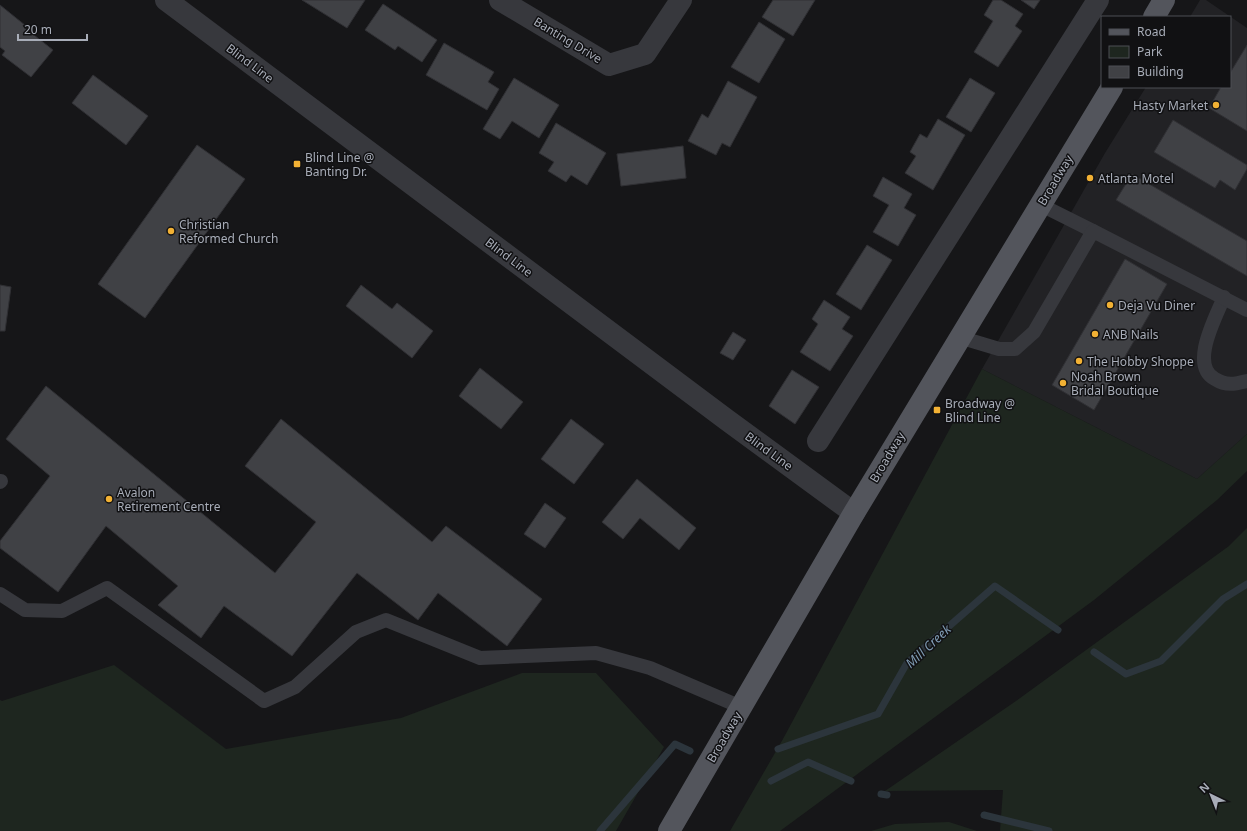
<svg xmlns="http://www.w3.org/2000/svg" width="1247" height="831" font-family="'Noto Sans',sans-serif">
<rect width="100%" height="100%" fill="#161618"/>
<polygon fill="#222225" points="1200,0 1206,0 1247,28 1247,434 1197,479 982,369 1105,153 1146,87 1230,87 1230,17 1190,17"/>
<g fill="#1e261f">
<polygon points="982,369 1197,479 1247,434 1247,471 1217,500 1094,600 780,831 730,831 783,739"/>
<polygon points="1247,528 1247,831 1000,831 1003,790 885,791 1016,701 1229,546"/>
<polygon points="114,665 226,749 401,718 522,673 596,673 664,747 616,831 0,831 0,700 2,701"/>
<polygon points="949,822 977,831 871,831 895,824"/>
</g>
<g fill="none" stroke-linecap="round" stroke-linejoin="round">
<g stroke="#2c353c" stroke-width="7">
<polyline points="1094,652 1126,674 1161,661 1223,599 1247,584"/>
<polyline points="778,749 878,714 907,663 995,586 1058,630"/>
<polyline points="771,781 808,762 851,781"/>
<polyline points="881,794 887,795"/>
<polyline points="984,815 1049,831"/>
<polyline points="600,831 675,744 690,751"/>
</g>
</g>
<g fill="#404145" stroke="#303034">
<polygon points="302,0 365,0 347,28"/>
<polygon points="773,0 815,0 793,36 762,17"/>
<polygon points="993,0 1001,0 1023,14 1015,26 1022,31 998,67 974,52 993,21 984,15"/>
<polygon points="1021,0 1040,0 1034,9"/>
<polygon points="383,4 437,40 422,62 398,46 395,50 365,30"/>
<polygon points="0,5 26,26 25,28 53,50 31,77 2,55 5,51 0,47"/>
<polygon points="759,22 785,39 759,83 731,67"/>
<polygon points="444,43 494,72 488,82 499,89 487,110 426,75"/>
<polygon points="1247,45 1247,131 1209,108 1221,87 1230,87 1230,73"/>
<polygon points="93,75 148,116 126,145 72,103"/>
<polygon points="514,78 559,105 539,138 512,121 500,139 483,129"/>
<polygon points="970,78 995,93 971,132 946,117"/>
<polygon points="728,81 757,97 730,147 722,143 716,155 688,141 702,114 708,118"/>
<polygon points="938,119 965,135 933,190 905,173 916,156 910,152 920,134 927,138"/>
<polygon points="1173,120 1247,165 1247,169 1235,190 1220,180 1215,188 1154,152"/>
<polygon points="556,123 606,153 587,185 571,175 566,182 548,171 554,162 539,153"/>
<polygon points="197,145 245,179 145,318 98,284"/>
<polygon points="683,146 686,178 621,186 617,154"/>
<polygon points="1132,174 1247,241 1247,276 1116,200"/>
<polygon points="883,177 912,194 904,208 916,215 898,246 873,232 889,205 873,196"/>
<polygon points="867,245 892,260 861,310 836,294"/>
<polygon points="1125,259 1167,284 1094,410 1052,385"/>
<polygon points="0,285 11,287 5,331 0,331"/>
<polygon points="361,285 392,309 397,303 433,331 412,358 346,306"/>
<polygon points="824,300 850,317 842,329 853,336 830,371 800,352 818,324 812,319"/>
<polygon points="733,332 746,340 733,360 720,353"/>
<polygon points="480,368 523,402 501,429 459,396"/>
<polygon points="792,370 819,387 795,424 769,406"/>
<polygon points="46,386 275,573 316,522 245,466 281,419 432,542 446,526 542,599 507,646 438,593 418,620 357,573 292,656 224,606 201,638 158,605 178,586 106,526 58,592 0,548 0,541 50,476 6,439"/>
<polygon points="571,419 604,444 574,484 541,459"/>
<polygon points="637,479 696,528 679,550 640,518 623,539 602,522"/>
<polygon points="545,503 566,518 545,548 524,534"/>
</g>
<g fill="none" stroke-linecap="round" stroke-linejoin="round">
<g stroke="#37383d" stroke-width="14">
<polyline points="1041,205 1093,231"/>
<path d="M 1224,297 C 1216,317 1189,365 1215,379 C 1226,386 1235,384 1247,381"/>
<polyline points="959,337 999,349 1015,349 1034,332 1093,231 1247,310"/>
<polyline points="0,482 1,481"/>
<polyline points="0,594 25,610 62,611 107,588 264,701 295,687 356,632 386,620 480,658 596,653 650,668 741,707"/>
</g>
<g stroke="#37383d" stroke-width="22">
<polyline points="500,0 609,65 645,54 681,0"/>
<polyline points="818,441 1098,0"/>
</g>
<polyline stroke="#37383d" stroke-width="22" points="166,0 727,420 854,513"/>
<g stroke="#53555c" stroke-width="22">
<polyline points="1154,17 1164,0"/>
<polyline points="669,831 854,513 1112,87"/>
</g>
</g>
<g fill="#f2b134" stroke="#111113" stroke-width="1.5">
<circle cx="1216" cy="105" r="4"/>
<rect x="293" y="160" width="8" height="8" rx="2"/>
<circle cx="1090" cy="178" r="4"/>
<circle cx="171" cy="231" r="4"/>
<circle cx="1110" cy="305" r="4"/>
<circle cx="1095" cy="334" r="4"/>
<circle cx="1079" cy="361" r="4"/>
<circle cx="1063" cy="383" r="4"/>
<rect x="933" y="406" width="8" height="8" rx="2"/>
<circle cx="109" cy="499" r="4"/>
</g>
<g text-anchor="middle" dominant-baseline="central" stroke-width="3" stroke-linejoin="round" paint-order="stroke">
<g font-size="12" fill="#a8adb8" stroke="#111113">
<text transform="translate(568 40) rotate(31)">Banting Drive</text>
<text transform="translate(250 63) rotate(37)">Blind Line</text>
<text transform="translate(1055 180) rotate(-59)">Broadway</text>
<text transform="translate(509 257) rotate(37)">Blind Line</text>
<text transform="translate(769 451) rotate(36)">Blind Line</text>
<text transform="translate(887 457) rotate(-59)">Broadway</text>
<text transform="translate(724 737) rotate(-60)">Broadway</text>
</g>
<g font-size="12" fill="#a8adb8" stroke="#111113" text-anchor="start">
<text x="1208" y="105" text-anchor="end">Hasty Market</text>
<text x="305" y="157">Blind Line @<tspan x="305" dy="14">Banting Dr.</tspan></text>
<text x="1098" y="178">Atlanta Motel</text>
<text x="179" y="224">Christian<tspan x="179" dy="14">Reformed Church</tspan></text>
<text x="1118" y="305">Deja Vu Diner</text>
<text x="1103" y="334">ANB Nails</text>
<text x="1087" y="361">The Hobby Shoppe</text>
<text x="1071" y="376">Noah Brown<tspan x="1071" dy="14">Bridal Boutique</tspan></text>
<text x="945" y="403">Broadway @<tspan x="945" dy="14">Blind Line</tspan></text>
<text x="117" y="492">Avalon<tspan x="117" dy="14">Retirement Centre</tspan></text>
</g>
<g font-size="13" font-style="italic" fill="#7f9bb3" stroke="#111113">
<text transform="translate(928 646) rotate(-43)">Mill Creek</text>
</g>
</g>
<rect x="1101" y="16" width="130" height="72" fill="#111113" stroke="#4d4f55"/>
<rect x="1109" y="29" width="20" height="6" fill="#53555c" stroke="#4d4f55"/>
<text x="1137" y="36" font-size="12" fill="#a8adb8">Road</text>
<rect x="1109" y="46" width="20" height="12" fill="#1e261f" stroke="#4d4f55"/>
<text x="1137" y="56" font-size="12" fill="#a8adb8">Park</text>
<rect x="1109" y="66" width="20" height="12" fill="#404145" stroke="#4d4f55"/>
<text x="1137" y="76" font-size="12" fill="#a8adb8">Building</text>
<g transform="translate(1211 795) rotate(317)" stroke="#111113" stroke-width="3" paint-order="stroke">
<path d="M0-3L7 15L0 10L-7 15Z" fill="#a8adb8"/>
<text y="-6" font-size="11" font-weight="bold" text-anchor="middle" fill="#a8adb8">N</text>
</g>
<path d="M18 34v6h69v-6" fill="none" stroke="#a8adb8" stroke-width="2"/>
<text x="24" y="34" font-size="12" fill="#a8adb8" stroke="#111113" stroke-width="3" paint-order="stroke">20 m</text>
</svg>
